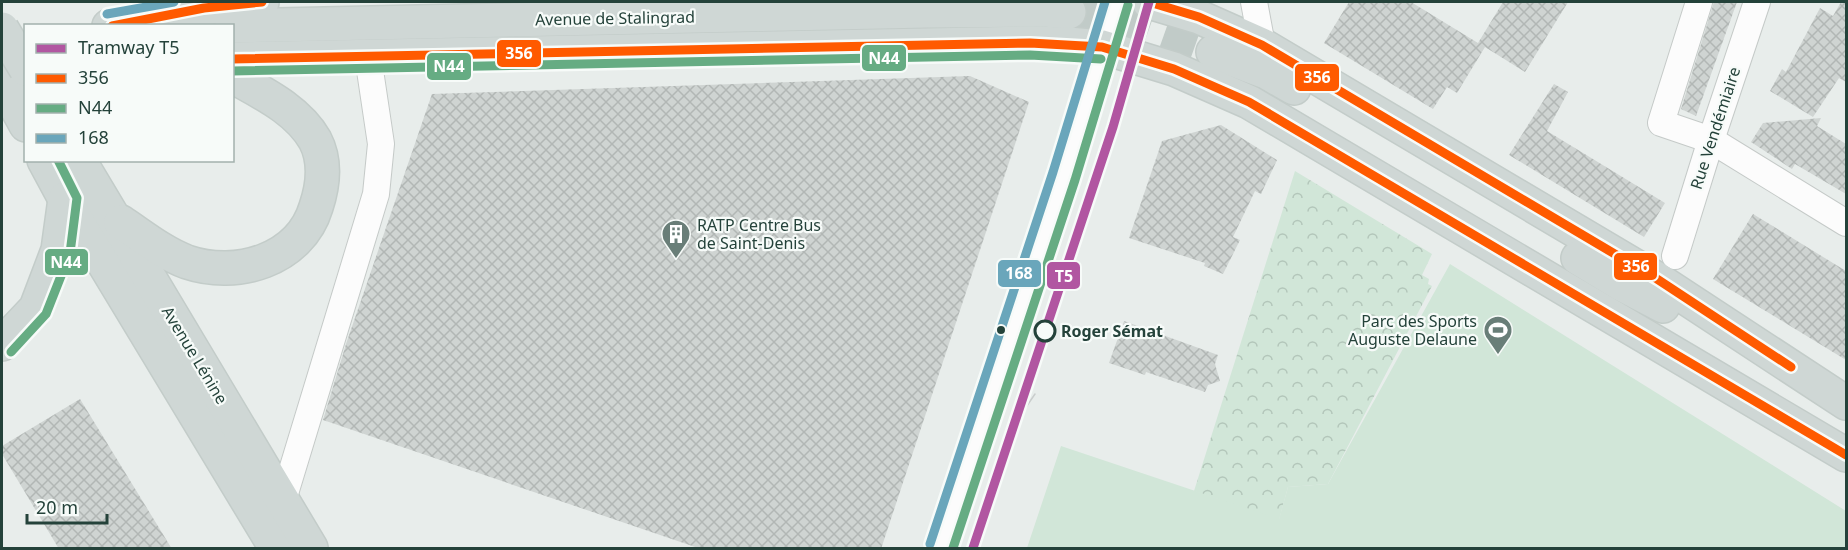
<svg xmlns="http://www.w3.org/2000/svg" width="1848" height="550" font-family="'Noto Sans',sans-serif">
<defs>
<pattern id="park-crowns" width="20" height="18" patternUnits="userSpaceOnUse" patternTransform="scale(1.5)"><rect width="20" height="18" fill="#d1e6d8"/><path d="M2 6a3 3 0 1 1 6 0M12 15a3 3 0 1 1 6 0" fill="none" stroke="#b3c6ba"/></pattern>
<pattern id="building-cross-hatch" width="8" height="8" patternUnits="userSpaceOnUse" patternTransform="scale(1.5)"><rect width="8" height="8" fill="#cfd4d2"/><path d="M0 0l8 8M0 8l8-8" fill="none" stroke="#b2b7b5"/></pattern>
</defs>
<rect width="100%" height="100%" fill="#e8edeb"/>
<polygon fill="url(#park-crowns)" points="1295,171 1432,254 1422,275 1429,279 1428,284 1432,286 1328,484 1288,487 1279,520 1194,491"/>
<polygon fill="#d1e6d8" points="1450,264 1846,511 1846,548 1027,548 1061,446 1279,519 1288,487 1328,484"/>
<g fill="url(#building-cross-hatch)">
<polygon points="1349,2 1411,2 1478,43 1503,2 1568,2 1525,72 1485,47 1457,93 1447,87 1433,109 1324,43"/>
<polygon points="1714,2 1737,2 1696,116 1681,109"/>
<polygon points="1841,2 1846,2 1846,82 1839,78 1813,117 1770,91 1782,69 1786,72 1820,8 1833,16"/>
<polygon points="970,76 1029,102 881,549 701,549 323,420 346,344 432,94"/>
<polygon points="1554,84 1568,92 1547,131 1665,203 1644,237 1509,155"/>
<polygon points="1821,118 1817,126 1846,144 1846,194 1795,164 1792,169 1751,142 1763,123"/>
<polygon points="1221,125 1277,160 1261,194 1255,191 1233,237 1240,240 1223,274 1204,266 1205,263 1129,238 1162,141"/>
<polygon points="1753,214 1846,271 1846,360 1713,279"/>
<polygon points="1124,321 1218,355 1215,364 1220,381 1208,385 1205,392 1146,372 1145,375 1109,363"/>
<polygon points="80,399 172,549 59,549 2,454 2,446"/>
</g>
<g fill="none" stroke-linecap="round" stroke-linejoin="round">
<polyline stroke="#c1cbc8" stroke-width="33" stroke-dasharray="33 16" stroke-linecap="butt" points="1069,12 1128,22 1213,52"/>
<g stroke="#c5cac8" stroke-width="28">
<g id="minor">
<polyline points="1254,2 1262,45"/>
<polyline points="1699,2 1661,123 1711,140 1846,223"/>
<polyline points="1675,256 1711,140 1757,2"/>
<polyline points="283,500 376,194 381,144 368,57"/>
<polyline points="941,548 1064,176 1117,2"/>
</g>
</g>
<g stroke="#c3ccc9" stroke-width="36">
<g id="major">
<polyline points="1149,2 1199,17 1262,45 1657,279 1846,403"/>
<polyline points="109,26 204,8 262,2"/>
<polyline points="232,26 926,11 1044,10 1069,12"/>
<polyline points="1213,52 1266,72 1294,88"/>
<polyline points="232,59 1030,43 1068,44 1102,47 1174,69 1249,102 1846,455"/>
<polyline points="2,81 26,125"/>
<polyline points="44,160 65,199 276,548"/>
<polyline points="79,160 311,548"/>
<path d="M 121,222 C 142,236 163,253 187,262 C 237,279 300,260 316,207 C 323,186 326,161 315,140 C 297,109 262,93 232,76"/>
<polyline points="1578,258 1621,284 1663,306"/>
<polyline points="2,344 36,308 58,250 65,199"/>
</g>
</g>
<use href="#minor" stroke="#fcfcfc" stroke-width="26"/>
<use href="#major" stroke="#cfd7d5" stroke-width="33"/>
<polyline stroke="#c9cdcc" stroke-width="1.5" points="1013,426 1035,394"/>
<g stroke="#c3ccc9" stroke-width="36" stroke-linecap="butt">
<polyline id="major-bridge" points="2,29 26,69"/>
</g>
<use href="#major-bridge" stroke="#cfd7d5" stroke-width="33"/>
<g stroke="#f7fbf9" stroke-width="14">
<g id="bus-1">
<polyline points="1149,2 1199,17 1262,45 1657,279 1791,367"/>
<polyline points="112,26 204,8 262,2"/>
<polyline points="232,59 1030,43 1102,47 1174,69 1249,102 1846,455"/>
</g>
</g>
<g stroke="#f7fbf9" stroke-width="14">
<g id="bus-2">
<polyline points="232,71 1030,55 1101,59"/>
<polyline points="11,352 46,314 70,253 77,198 58,160"/>
<polyline points="953,548 1075,180 1128,5"/>
</g>
</g>
<g stroke="#f7fbf9" stroke-width="14">
<g id="bus-3">
<polyline points="107,14 174,2"/>
<polyline points="930,544 1053,172 1105,2"/>
</g>
</g>
<use href="#bus-1" stroke="#ff5a00" stroke-width="9"/>
<use href="#bus-2" stroke="#66ac83" stroke-width="9"/>
<use href="#bus-3" stroke="#6aa6bb" stroke-width="9"/>
<g stroke="#f7fbf9" stroke-width="14">
<polyline id="tram-1" points="973,548 1113,127 1149,2"/>
</g>
<use href="#tram-1" stroke="#b156a1" stroke-width="9"/>
</g>
<defs>
<g id="building-pin" transform="scale(1.5)"><path d="M0 17L-7.5 6A9.5 9.5 0 1 1 7.5 6Z" fill="#697e78" stroke="#f7fbf9"/><path d="M-4-6H4V6H1V3H-1V6H-4ZM-2.5-4.3h1.7v1.8h-1.7ZM.8-4.3h1.7v1.8H.8ZM-2.5-1h1.7V.8h-1.7ZM.8-1h1.7V.8H.8Z" fill="#fff"/></g>
<g id="stadium-pin" transform="scale(1.5)"><path d="M0 17L-7.5 6A9.5 9.5 0 1 1 7.5 6Z" fill="#697e78" stroke="#f7fbf9"/><path d="M0-5a6.5 5 0 1 0 0 10a6.5 5 0 1 0 0-10ZM-3.5-1.8h7v3.6h-7Z" fill="#fff"/></g>
</defs>
<g fill-rule="evenodd">
<use href="#building-pin" x="676" y="234"/>
<use href="#stadium-pin" x="1498" y="330"/>
</g>
<circle fill="#24423a" stroke="#f7fbf9" stroke-width="2" cx="1001" cy="330" r="5"/>
<circle fill="#f7fbf9" stroke="#24423a" stroke-width="3" cx="1045" cy="331" r="10"/>
<g text-anchor="middle" dominant-baseline="central" stroke-width="4.5" stroke-linejoin="round" paint-order="stroke">
<g font-size="16" fill="#24423a" stroke="#f7fbf9">
<text transform="translate(615 18) rotate(-1)">Avenue de Stalingrad</text>
<text transform="translate(1715 128) rotate(-72)">Rue Vendémiaire</text>
<text transform="translate(195 355) rotate(59)">Avenue Lénine</text>
</g>
<g font-size="16" fill="#24423a" stroke="#f7fbf9" text-anchor="start">
<text x="697" y="225">RATP Centre Bus<tspan x="697" dy="18">de Saint-Denis</tspan></text>
<text x="1477" y="321" text-anchor="end">Parc des Sports<tspan x="1477" dy="18">Auguste Delaune</tspan></text>
</g>
<g font-size="16" font-weight="bold" fill="#24423a" stroke="#f7fbf9" text-anchor="start">
<text x="1061" y="331">Roger Sémat</text>
</g>
</g>
<g stroke="#f7fbf9" stroke-width="2">
<rect x="496" y="39" width="46" height="29" rx="6" fill="#ff5a00"/>
<rect x="861" y="44" width="46" height="28" rx="6" fill="#66ac83"/>
<rect x="426" y="52" width="46" height="29" rx="6" fill="#66ac83"/>
<rect x="1294" y="63" width="46" height="29" rx="6" fill="#ff5a00"/>
<rect x="44" y="248" width="45" height="28" rx="6" fill="#66ac83"/>
<rect x="1613" y="252" width="45" height="29" rx="6" fill="#ff5a00"/>
<rect x="997" y="259" width="45" height="29" rx="6" fill="#6aa6bb"/>
<rect x="1046" y="261" width="35" height="29" rx="6" fill="#b156a1"/>
</g>
<g font-size="16" text-anchor="middle" font-weight="bold" fill="#fff">
<text x="519" y="59">356</text>
<text x="884" y="64">N44</text>
<text x="449" y="72">N44</text>
<text x="1317" y="83">356</text>
<text x="66" y="268">N44</text>
<text x="1636" y="272">356</text>
<text x="1019" y="279">168</text>
<text x="1064" y="282">T5</text>
</g>
<rect width="1848" height="550" fill="none" stroke="#24423a" stroke-width="6"/>
<rect x="24" y="24" width="210" height="138" fill="#f7fbf9" stroke="#a3b1ad" stroke-width="1.5"/>
<rect x="36" y="44" width="30" height="9" fill="#b156a1" stroke="#a3b1ad" stroke-width="1.5"/>
<text x="78" y="54" font-size="18" fill="#24423a">Tramway T5</text>
<rect x="36" y="74" width="30" height="9" fill="#ff5a00" stroke="#a3b1ad" stroke-width="1.5"/>
<text x="78" y="84" font-size="18" fill="#24423a">356</text>
<rect x="36" y="104" width="30" height="9" fill="#66ac83" stroke="#a3b1ad" stroke-width="1.5"/>
<text x="78" y="114" font-size="18" fill="#24423a">N44</text>
<rect x="36" y="134" width="30" height="9" fill="#6aa6bb" stroke="#a3b1ad" stroke-width="1.5"/>
<text x="78" y="144" font-size="18" fill="#24423a">168</text>
<path d="M27 514v9h80v-9" fill="none" stroke="#24423a" stroke-width="3"/>
<text x="36" y="514" font-size="18" fill="#24423a" stroke="#f7fbf9" stroke-width="4.5" paint-order="stroke">20 m</text>
</svg>
